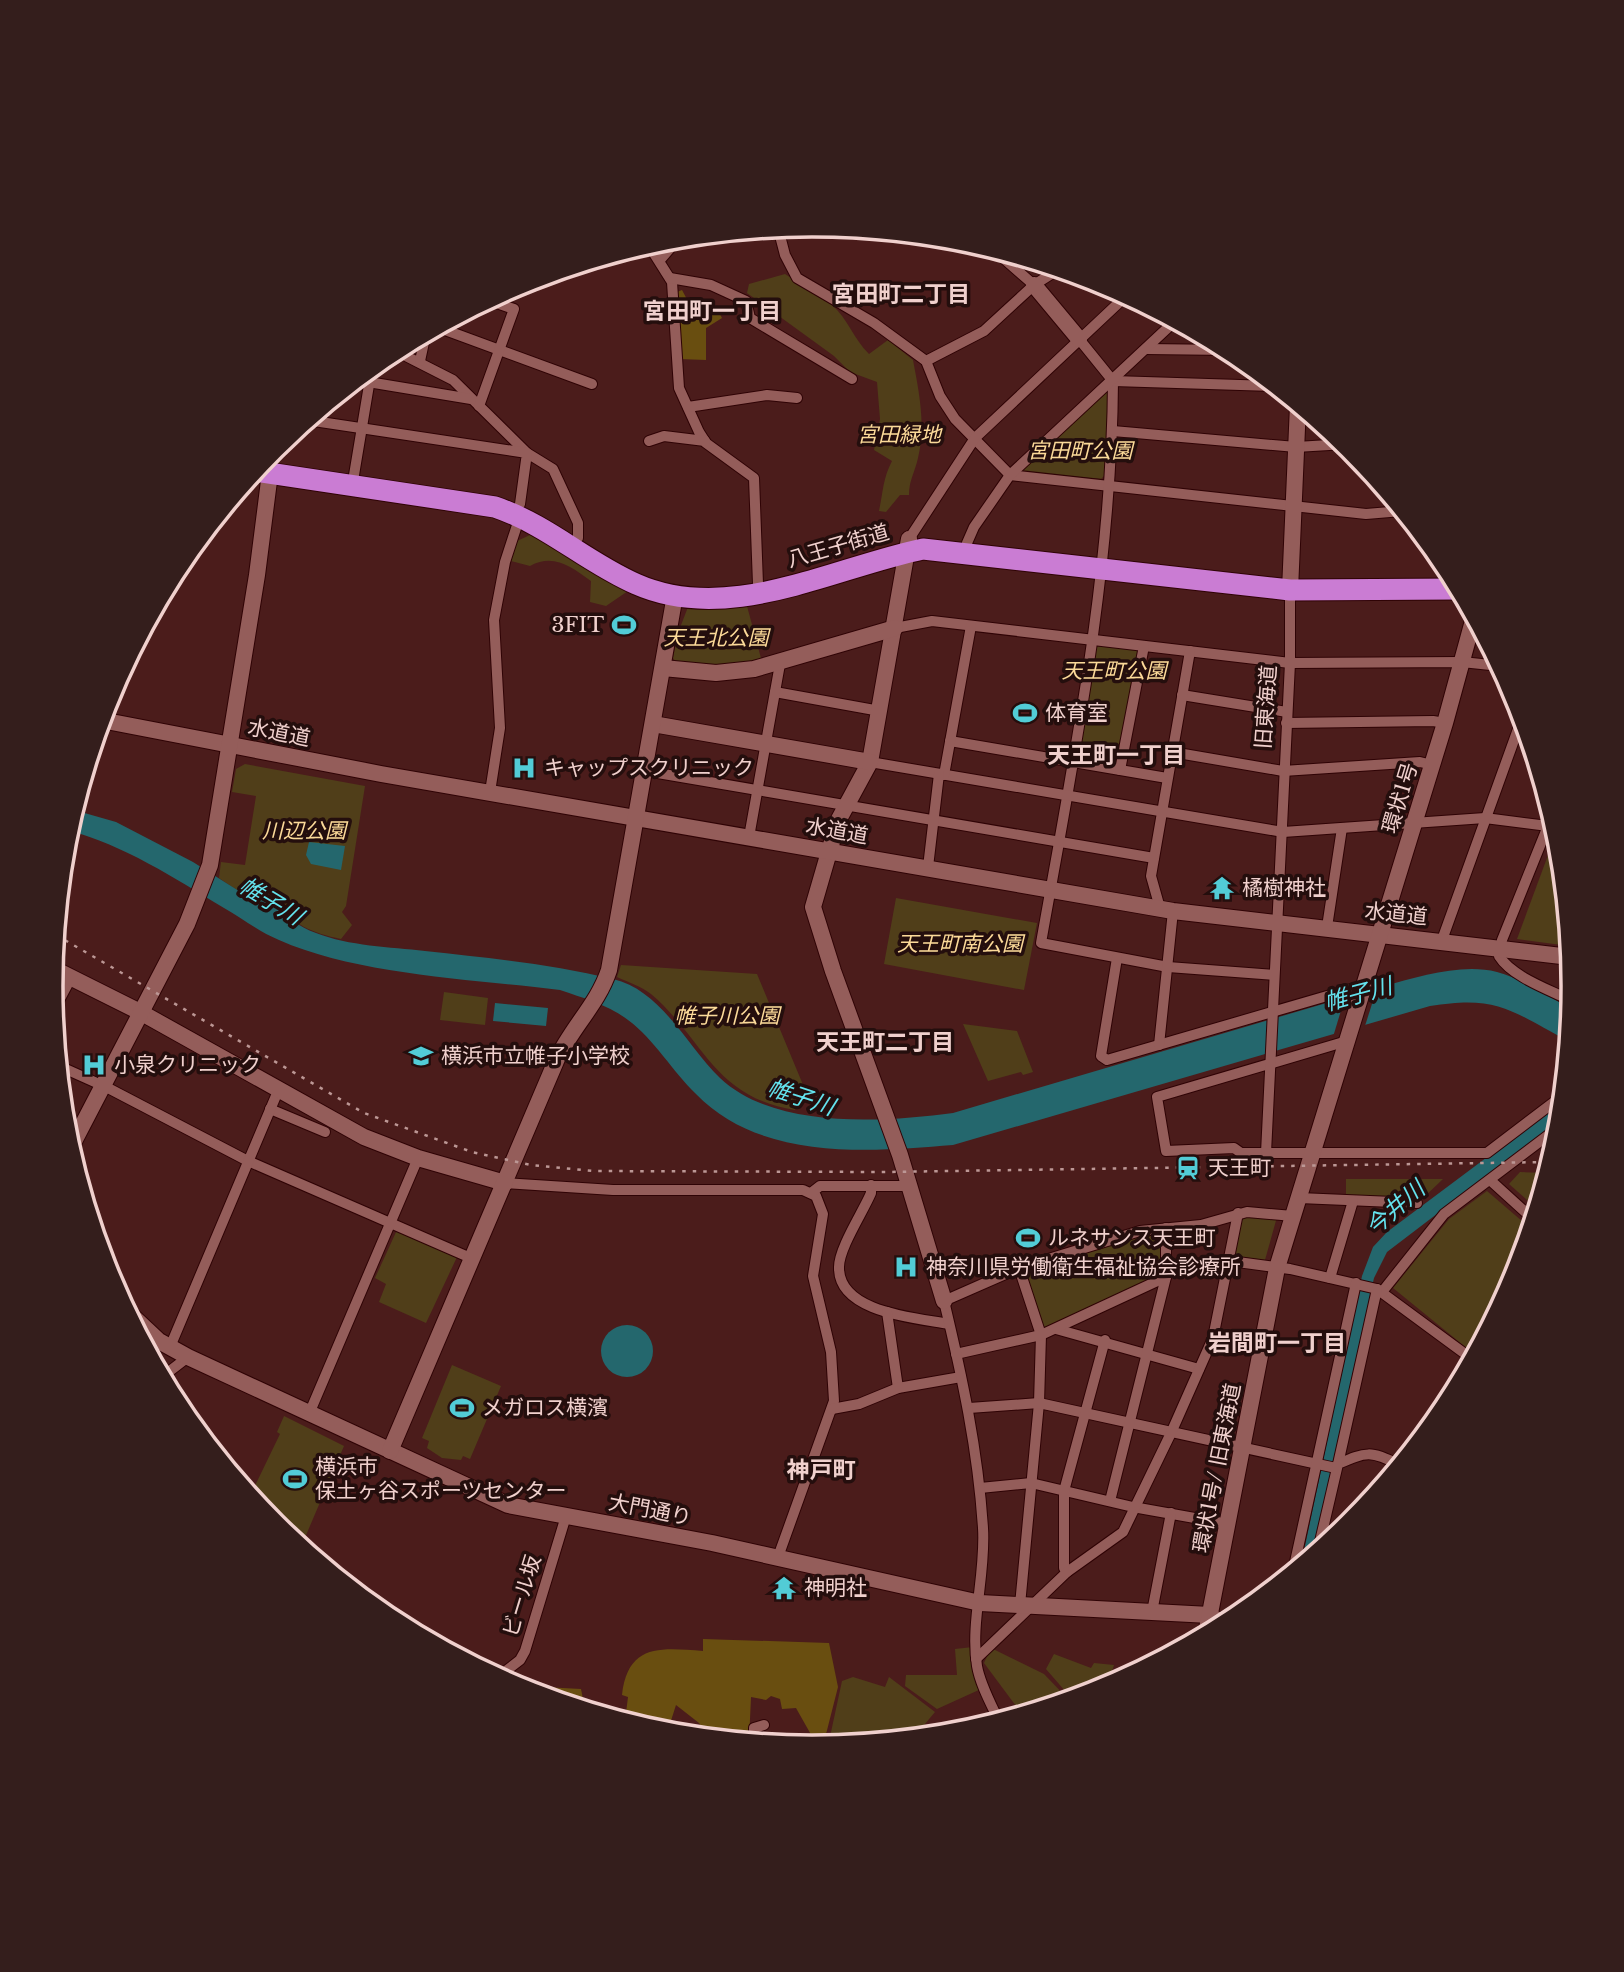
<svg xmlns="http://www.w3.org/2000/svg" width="1624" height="1972" font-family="'Libre Baskerville','Noto Sans JP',serif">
<rect width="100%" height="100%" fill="#4b1c1b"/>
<g fill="#503e19">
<path d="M 785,274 C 800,284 819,293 832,305 C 848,319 853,338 869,354 L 888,340 L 913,360 C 919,392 926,425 918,458 C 915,472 909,480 909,495 L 900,495 L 886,512 L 879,511 C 883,492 883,478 892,461 L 874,450 L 880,419 L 877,382 L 850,372 L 834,356 L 747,293 L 749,284 Z"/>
<polygon points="1110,387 1106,474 1101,479 1023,472 1023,467"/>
<path d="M 530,535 L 628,591 L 606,606 L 590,602 L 591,581 C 571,567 554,553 530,566 L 511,561 L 517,541 Z"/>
<polygon points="747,606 762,662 718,667 676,662 673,658 678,633 688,607"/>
<polygon points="1095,646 1136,650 1140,654 1115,767 1076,760"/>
<path d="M 245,764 L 365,786 L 346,906 L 342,912 L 352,925 L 341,939 C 313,933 291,925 277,900 L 250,899 L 219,878 L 221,862 L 245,865 L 256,796 L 232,792 L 236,769 Z"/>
<polygon points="1554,839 1559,839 1569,946 1517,939"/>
<polygon points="896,898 1037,923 1024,990 884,964"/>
<path d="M 621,965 L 757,974 L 806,1092 L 795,1110 C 713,1097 704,1039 651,994 C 642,987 628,982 617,977 Z"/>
<polygon points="444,992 488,998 485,1025 440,1020"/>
<polygon points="963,1024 1017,1031 1033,1072 1023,1075 1021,1072 988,1081"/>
<polygon points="1520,1172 1547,1173 1536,1208 1509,1184"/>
<polygon points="1346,1179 1443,1179 1423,1198 1346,1196"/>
<polygon points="1487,1191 1530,1228 1515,1278 1474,1354 1393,1288 1449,1219"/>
<polygon points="1242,1215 1277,1217 1265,1260 1235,1256"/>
<polygon points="397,1230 457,1257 426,1323 379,1302 386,1284 375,1278"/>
<polygon points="1165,1230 1164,1273 1043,1328 1022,1270 1140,1233"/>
<polygon points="452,1365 501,1386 470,1459 463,1456 461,1460 442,1458 427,1448 429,1441 422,1438"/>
<polygon points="284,1416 344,1446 301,1547 273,1524 250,1496 280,1434 277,1432"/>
<polygon points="973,1647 981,1689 937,1709 905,1686 906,1675 957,1675 955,1649"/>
<polygon points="991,1648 1044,1674 1069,1700 1022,1714 984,1663"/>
<polygon points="1054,1654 1091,1668 1094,1663 1114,1665 1107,1687 1072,1699 1046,1669"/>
<polygon points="853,1677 885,1687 889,1677 935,1712 914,1737 890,1730 885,1733 878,1730 868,1742 828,1746 842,1681"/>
</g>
<g fill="#694e10">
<polygon points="682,290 697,318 716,307 722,318 706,328 706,360 679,359 677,292"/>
<path d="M 703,1639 L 829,1643 L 838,1687 L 823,1746 L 818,1747 L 796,1708 L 782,1709 L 780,1699 L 771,1696 L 766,1700 L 751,1697 L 749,1741 L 709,1737 L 699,1723 L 676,1705 L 667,1733 L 625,1721 L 628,1697 L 622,1695 C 628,1643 661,1648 703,1651 Z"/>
<polygon points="544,1687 581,1689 585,1709 539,1695"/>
</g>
<g fill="#24676d">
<path d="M 74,810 L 116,822 L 193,862 L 250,898 L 277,900 C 286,916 298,927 316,933 C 349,946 390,947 425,951 C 489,958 551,964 613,979 C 661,990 687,1046 720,1078 C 775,1130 884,1122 953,1113 L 1384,986 C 1419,977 1461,963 1497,972 C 1523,979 1548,996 1571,1009 L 1568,1041 C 1510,1010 1497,995 1430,1006 L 953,1145 C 868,1152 761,1161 696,1094 C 672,1071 655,1040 628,1020 C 609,1005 583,998 560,990 C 472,979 358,975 279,940 C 259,932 242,918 224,908 C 173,877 125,846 68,830 Z"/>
<polygon points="309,842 345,846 341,870 311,864 306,855"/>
<polygon points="495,1003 548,1008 546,1026 493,1021"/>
<polygon points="1562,1101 1560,1120 1387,1252 1374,1278 1312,1556 1301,1565 1362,1276 1373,1247 1387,1232"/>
<circle cx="627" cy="1351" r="26"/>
</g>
<polygon fill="#4b1c1b" points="1378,985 1364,1029 1333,1037 1346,994"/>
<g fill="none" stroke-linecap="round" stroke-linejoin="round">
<g stroke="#2f0305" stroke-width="12">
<g id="street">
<polyline points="778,228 785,255 797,278 874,323 926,361 940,396 955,419 1010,475 1366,514 1402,511"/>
<polyline points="742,233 743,232"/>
<polyline points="648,244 672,282 679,388 699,432 706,443 754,478 758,584"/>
<polyline points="994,250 1034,285"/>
<polyline points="660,260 679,238"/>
<polyline points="670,278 711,285 746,301 750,318 852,379"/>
<polyline points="437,327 592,384"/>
<path d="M 1079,339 L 1113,381 C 1112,570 1074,757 1041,943 L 1168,967 L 1274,975"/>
<polyline points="1146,349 1228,350"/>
<polyline points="394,350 453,380 527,453 553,469 578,523 578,538"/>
<polyline points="420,361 426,333"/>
<polyline points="926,361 984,331 1034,285 1059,269"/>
<polyline points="356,380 471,399"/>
<polyline points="1113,381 1275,386"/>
<polyline points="479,406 514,309 488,300"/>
<polyline points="688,407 767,395 797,398"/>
<polyline points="307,420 527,453 520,504"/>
<polyline points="1113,431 1296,447 1346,444"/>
<polyline points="649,441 664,436 705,441"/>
<polyline points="270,473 273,449"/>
<polyline points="354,475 372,367"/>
<polyline points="909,539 975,438 1127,295"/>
<polyline points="967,543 974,527 1010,475 1175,321"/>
<polyline points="895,628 932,621 1290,663 1462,662 1500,666"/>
<polyline points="775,692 880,711"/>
<polyline points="1182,695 1287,712"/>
<polyline points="1286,723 1433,721 1445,723"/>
<polyline points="950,741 1167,778"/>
<polyline points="1172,752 1283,771 1420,762 1432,765"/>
<polyline points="870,762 1283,832 1485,818 1556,827"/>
<polyline points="1120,770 1144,646"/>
<polyline points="646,771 1154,858"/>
<polyline points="944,775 971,626"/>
<polyline points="490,792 500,728 494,620 505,562 520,516"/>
<path d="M 1552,816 L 1502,940 L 1499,956 C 1512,977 1550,990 1572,1001"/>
<polyline points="749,837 780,664"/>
<polyline points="928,867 939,774"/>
<polyline points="1160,908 1151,876 1190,651"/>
<polyline points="1327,927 1342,828"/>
<polyline points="1442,940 1522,718"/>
<polyline points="1117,958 1101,1056 1107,1060 1365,985"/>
<polyline points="53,1012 71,978"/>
<polyline points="1347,1041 1157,1097 1166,1151 1234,1148 1241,1153 1487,1153 1562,1096"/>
<polyline points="1159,1045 1173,911"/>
<polyline points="59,1066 108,1088 248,1161 473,1259"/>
<polyline points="270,1109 325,1132"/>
<polyline points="1266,1153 1290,663 1290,590"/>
<polyline points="1490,1180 1533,1219"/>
<polyline points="505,1183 613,1190 803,1190 816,1196 823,1214 813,1276 831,1352 834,1401 778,1557"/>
<path d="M 871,1185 L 871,1193 C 863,1212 839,1248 839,1267 C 838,1313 917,1318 949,1324"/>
<polyline points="811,1193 820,1186 909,1186"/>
<polyline points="1299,1198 1417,1203"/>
<polyline points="1230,1261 1290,1269 1377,1289 1472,1359"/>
<polyline points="1019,1268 1041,1335 1039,1403 1020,1605"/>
<polyline points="1330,1278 1353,1201"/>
<polyline points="1382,1292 1444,1214 1559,1127"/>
<polyline points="887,1312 898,1388"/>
<polyline points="1056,1329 1199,1369"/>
<polyline points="170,1347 278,1091"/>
<polyline points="956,1354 1041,1335 1166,1277"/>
<polyline points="162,1377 188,1357"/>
<polyline points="969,1408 1039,1403 1336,1468"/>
<polyline points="832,1409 859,1404 898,1388 961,1377"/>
<polyline points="309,1414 418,1158"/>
<polyline points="1338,1464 1377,1289"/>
<polyline points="980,1488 1031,1483 1133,1507 1228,1524"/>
<polyline points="1110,1501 1166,1277 1166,1228"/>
<path d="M 1318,1550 L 1338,1464 C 1366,1452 1371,1450 1399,1465"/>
<polyline points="1293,1571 1356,1283"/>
<polyline points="1067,1572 1064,1568 1064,1491 1105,1340"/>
<polyline points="1152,1612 1171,1513"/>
<polyline points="1210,1615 1232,1620"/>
<polyline points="976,1659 1067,1572 1123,1532 1171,1433 1213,1338 1238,1213"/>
<polyline points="498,1677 520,1660 525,1651 566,1516"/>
<path d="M 999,1721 C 991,1704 980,1684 977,1666 C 970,1622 986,1574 983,1528 C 978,1450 962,1376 944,1301 L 1019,1268 L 1140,1231 L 1201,1225 L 1247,1212 L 1293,1216"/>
<polyline points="754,1742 754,1728 764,1725"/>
</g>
</g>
<g stroke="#2f0305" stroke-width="18">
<g id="secondary">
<polyline points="1034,285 1079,339"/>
<polyline points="909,539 870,762 838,821 813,907 833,971 900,1155 944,1301"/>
<polyline points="1290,590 1298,405"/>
<polyline points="663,668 716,673 754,669 895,628"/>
<polyline points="101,720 381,774 1173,911 1570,957"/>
<polyline points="653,724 870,762"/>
<polyline points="52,968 140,1012 364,1137 418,1158 505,1183"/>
<polyline points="70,1149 187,924 210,865 257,575 270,473"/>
<polyline points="126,1310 159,1341 188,1357 508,1505 712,1543 980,1603 1210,1615"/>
<path d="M 390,1451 L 556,1061 C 571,1028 598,1004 609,970 L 675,595"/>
<polyline points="1206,1634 1277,1268 1445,723 1474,617"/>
</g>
</g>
<g stroke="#2f0305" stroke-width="23">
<path id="highway" d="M 255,471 L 495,507 C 550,526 584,561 636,584 C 728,625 832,568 923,549 L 1290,590 L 1459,589"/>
</g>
<use href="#street" stroke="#945d5a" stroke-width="10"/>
<use href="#secondary" stroke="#945d5a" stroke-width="16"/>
<use href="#highway" stroke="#ca7cd3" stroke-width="21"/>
<polyline stroke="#bc9795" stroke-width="2.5" stroke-dasharray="3.5 7" stroke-linecap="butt" points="56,935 364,1113 472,1152 531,1165 593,1171 884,1172 1550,1162"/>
</g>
<defs>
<g id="stadium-bare" transform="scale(1.89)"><path d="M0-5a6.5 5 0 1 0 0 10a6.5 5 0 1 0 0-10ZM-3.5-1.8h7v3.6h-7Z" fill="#52ccd6" stroke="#240e0d" stroke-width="2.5" paint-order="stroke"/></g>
<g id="hospital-bare" transform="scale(1.89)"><path d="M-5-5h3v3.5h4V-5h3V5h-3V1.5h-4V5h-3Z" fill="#52ccd6" stroke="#240e0d" stroke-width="2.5" paint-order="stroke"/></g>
<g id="temple-bare" transform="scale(1.89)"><path d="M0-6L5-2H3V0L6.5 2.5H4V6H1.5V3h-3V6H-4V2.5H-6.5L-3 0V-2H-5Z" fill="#52ccd6" stroke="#240e0d" stroke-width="2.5" paint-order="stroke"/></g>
<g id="school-bare" transform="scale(1.89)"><path d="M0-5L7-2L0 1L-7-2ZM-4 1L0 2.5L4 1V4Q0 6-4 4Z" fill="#52ccd6" stroke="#240e0d" stroke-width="2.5" paint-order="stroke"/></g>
<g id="station-bare" transform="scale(1.89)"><path d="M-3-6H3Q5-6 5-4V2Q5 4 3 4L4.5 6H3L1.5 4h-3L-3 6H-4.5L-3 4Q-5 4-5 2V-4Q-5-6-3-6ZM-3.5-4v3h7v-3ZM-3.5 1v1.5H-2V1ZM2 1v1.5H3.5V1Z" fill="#52ccd6" stroke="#240e0d" stroke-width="2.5" paint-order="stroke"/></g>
</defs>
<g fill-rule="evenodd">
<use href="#stadium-bare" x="624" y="625"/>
<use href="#stadium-bare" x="1025" y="713"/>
<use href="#hospital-bare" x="524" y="768"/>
<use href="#temple-bare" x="1222" y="888"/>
<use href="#school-bare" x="421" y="1056"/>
<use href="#hospital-bare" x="94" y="1065"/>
<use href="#station-bare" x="1188" y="1168"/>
<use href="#stadium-bare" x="1028" y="1238"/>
<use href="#hospital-bare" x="906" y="1267"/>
<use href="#stadium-bare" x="462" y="1408"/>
<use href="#stadium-bare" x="295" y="1479"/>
<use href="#temple-bare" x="784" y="1588"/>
</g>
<g text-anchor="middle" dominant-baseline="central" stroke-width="7" stroke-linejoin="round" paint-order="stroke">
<g font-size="21" font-style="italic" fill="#fcda99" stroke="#240e0d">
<text x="899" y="435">宮田緑地</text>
<text x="1080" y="451">宮田町公園</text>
<text x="716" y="638">天王北公園</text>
<text x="1114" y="671">天王町公園</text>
<text x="304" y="831">川辺公園</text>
<text x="960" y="944">天王町南公園</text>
<text x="727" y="1016">帷子川公園</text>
</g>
<g font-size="21" fill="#f0d0cd" stroke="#240e0d">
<text transform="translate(838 546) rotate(-16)">八王子街道</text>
<text transform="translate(1266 707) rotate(-86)">旧東海道</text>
<text transform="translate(279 733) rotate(11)">水道道</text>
<text transform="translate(1400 798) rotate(-73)">環状1号</text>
<text transform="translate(837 831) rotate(10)">水道道</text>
<text transform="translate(1396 914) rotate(6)">水道道</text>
<text transform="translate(1217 1468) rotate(-79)">環状1号/ 旧東海道</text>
<text transform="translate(650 1510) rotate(11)">大門通り</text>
<text transform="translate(522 1596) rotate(-73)">ビール坂</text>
</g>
<g font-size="21" fill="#f0d0cd" stroke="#240e0d" text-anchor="start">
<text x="604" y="625" text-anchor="end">3FIT</text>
<text x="1045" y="713">体育室</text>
<text x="544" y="768">キャップスクリニック</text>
<text x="1242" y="888">橘樹神社</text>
<text x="441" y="1056">横浜市立帷子小学校</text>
<text x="114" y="1065">小泉クリニック</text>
<text x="1208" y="1168">天王町</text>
<text x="1048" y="1238">ルネサンス天王町</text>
<text x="926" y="1267">神奈川県労働衛生福祉協会診療所</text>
<text x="482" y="1408">メガロス横濱</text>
<text x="315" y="1467">横浜市<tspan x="315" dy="24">保土ヶ谷スポーツセンター</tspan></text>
<text x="804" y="1588">神明社</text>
</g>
<g font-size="23" font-weight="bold" fill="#f0d0cd" stroke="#240e0d">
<text x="901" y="294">宮田町二丁目</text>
<text x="712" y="311">宮田町一丁目</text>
<text x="1116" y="755">天王町一丁目</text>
<text x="885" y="1042">天王町二丁目</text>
<text x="1277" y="1343">岩間町一丁目</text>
<text x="821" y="1470">神戸町</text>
</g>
<g font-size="23" font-style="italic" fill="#64e3ee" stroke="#240e0d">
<text transform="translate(271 901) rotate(31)">帷子川</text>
<text transform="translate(1358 994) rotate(-15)">帷子川</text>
<text transform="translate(801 1097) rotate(18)">帷子川</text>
<text transform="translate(1395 1208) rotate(-41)">今井川</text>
</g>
</g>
<path d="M0 0H1624V1972H0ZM63 986a749 749 0 1 1 1498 0a749 749 0 1 1-1498 0Z" fill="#341e1c" fill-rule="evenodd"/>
<path fill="none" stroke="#f0d0cd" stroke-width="3.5" d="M63 986a749 749 0 1 1 1498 0a749 749 0 1 1-1498 0Z"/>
</svg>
